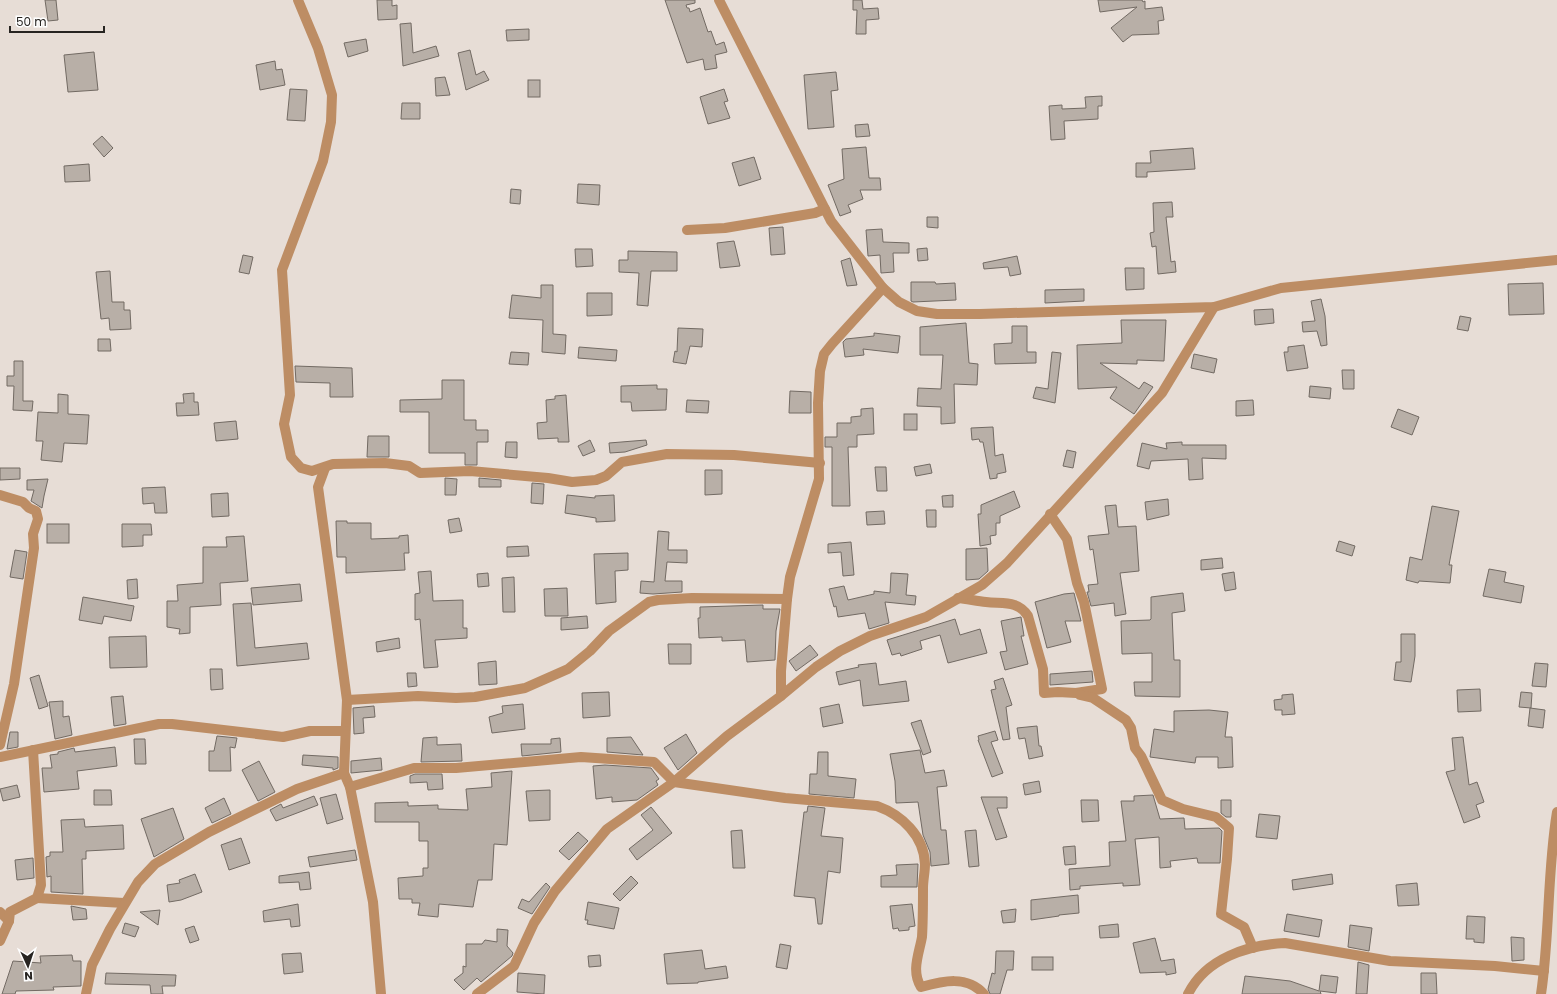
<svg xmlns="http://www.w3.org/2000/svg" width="1557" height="994" font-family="Poppins,sans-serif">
<rect width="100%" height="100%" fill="#e7ddd6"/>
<g fill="#b8afa7" stroke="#726a63">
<polygon points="45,0 56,0 58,20 48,21"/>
<polygon points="377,0 392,0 392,6 397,5 397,19 378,20"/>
<polygon points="665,0 695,0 695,3 686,5 687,8 689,8 690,12 700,8 708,32 711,31 716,45 724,42 727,52 715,55 717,68 705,70 703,59 687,63"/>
<polygon points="853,0 862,0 863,9 878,8 879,19 866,20 866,34 856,34 857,10 853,10"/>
<polygon points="1098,0 1142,0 1143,2 1145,1 1145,9 1162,7 1164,20 1158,21 1159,34 1132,35 1123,42 1111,28 1137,7 1100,12"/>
<polygon points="411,23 413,53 436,46 439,56 403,66 400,24"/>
<polygon points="529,29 529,40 507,41 506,30"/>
<polygon points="366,39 368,51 348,57 344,43"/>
<polygon points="470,50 476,75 484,71 489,80 466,90 458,53"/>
<polygon points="94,52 98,90 68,92 64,55"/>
<polygon points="275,61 276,70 282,69 285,85 260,90 256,65"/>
<polygon points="836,72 838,90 831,91 834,127 808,129 804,75"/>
<polygon points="445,77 450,95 436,96 435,78"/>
<rect x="528" y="80" width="12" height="17"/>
<polygon points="290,89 307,90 305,121 287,120"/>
<polygon points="724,89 728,101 724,102 730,118 708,124 700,97"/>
<polygon points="1102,96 1102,106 1098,106 1098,119 1064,121 1065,139 1051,140 1049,106 1062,105 1062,109 1086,108 1085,97"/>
<polygon points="402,103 420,103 420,119 401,119"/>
<polygon points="868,124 870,136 856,137 855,125"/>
<polygon points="102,136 113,148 104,157 93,144"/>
<polygon points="866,147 869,178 880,178 881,190 860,190 863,199 848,205 851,212 840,216 828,185 844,179 842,149"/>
<polygon points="1193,148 1195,169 1147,172 1147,177 1136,177 1136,163 1151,163 1150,151"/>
<polygon points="754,157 761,179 739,186 732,163"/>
<polygon points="89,164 90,181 65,182 64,166"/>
<polygon points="578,184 600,185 599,205 577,203"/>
<polygon points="511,189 521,190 520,204 510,203"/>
<polygon points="1172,202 1173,217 1166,217 1171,262 1175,261 1176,272 1158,274 1156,246 1152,247 1150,233 1154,232 1153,203"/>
<polygon points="927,217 938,217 938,228 927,227"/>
<polygon points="783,227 785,254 771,255 769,228"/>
<polygon points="882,229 883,242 909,243 909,253 893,253 894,272 881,273 880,255 868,256 866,230"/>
<polygon points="734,241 740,266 720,268 717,243"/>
<polygon points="927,248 928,260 918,261 917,249"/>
<polygon points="575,249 592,249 593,266 576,267"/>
<polygon points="628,251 677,252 677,271 651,271 648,306 637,305 639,273 619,272 619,260 628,260"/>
<polygon points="243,255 253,257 249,274 239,272"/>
<polygon points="1017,256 1021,274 1010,276 1008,267 984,269 983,263"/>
<polygon points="850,258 857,285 847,286 841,261"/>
<polygon points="1125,268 1144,268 1144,289 1126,290"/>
<polygon points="110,271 112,302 124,302 124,310 130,310 131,329 110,330 109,318 101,319 96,272"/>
<polygon points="911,282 935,282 936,284 955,283 956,300 913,302 911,301"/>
<polygon points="1543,283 1544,314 1509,315 1508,284"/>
<polygon points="541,285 553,285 553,334 566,335 565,354 542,352 543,320 509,318 512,295 541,298"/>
<polygon points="1084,289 1084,301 1045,303 1045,290"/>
<polygon points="587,293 612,293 612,315 587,316"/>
<polygon points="1321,299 1325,316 1327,345 1321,346 1317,331 1303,332 1302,322 1315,321 1311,301"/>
<polygon points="1273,309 1274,323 1255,325 1254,310"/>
<polygon points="1460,316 1471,318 1468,331 1457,329"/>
<polygon points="1121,320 1166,320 1164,361 1137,360 1137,364 1100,363 1139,389 1144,382 1153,387 1134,414 1110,398 1117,387 1078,389 1077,345 1122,343"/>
<polygon points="966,323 969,363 978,364 977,385 954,384 955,423 941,424 941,407 917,406 918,388 941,389 943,355 920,355 920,327"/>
<polygon points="1012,326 1027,326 1027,352 1036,352 1036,363 995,364 994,344 1012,343"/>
<polygon points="678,328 703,329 702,347 690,346 686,364 673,362 675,351 677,352"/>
<polygon points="874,333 900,336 898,353 863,349 864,355 845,357 843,342 846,339 874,336"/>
<polygon points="98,339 110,339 111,351 98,351"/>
<polygon points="1304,345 1308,368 1287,371 1284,352 1288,352 1288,347"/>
<polygon points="579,347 617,350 616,361 578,358"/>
<polygon points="511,352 529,353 528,365 509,364"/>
<polygon points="1052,352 1061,353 1055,403 1033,398 1036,387 1048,389"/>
<polygon points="1194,354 1217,359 1214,373 1191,368"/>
<polygon points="14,361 23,361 23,401 33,401 32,411 13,410 14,386 7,386 7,376 14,376"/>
<polygon points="295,366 352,368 353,397 330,397 330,383 296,382"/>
<polygon points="1342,370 1354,370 1354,389 1343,389"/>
<polygon points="442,380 464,380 464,420 476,420 476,430 488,430 488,442 477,442 477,465 465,465 465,453 429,453 429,412 400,412 400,400 442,399"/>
<polygon points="657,385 657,389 667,389 666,410 632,411 631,402 621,402 621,386"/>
<polygon points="1310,386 1331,388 1330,399 1309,397"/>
<polygon points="790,391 811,392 811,413 789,413"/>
<polygon points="194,393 194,402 198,402 199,415 177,416 176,403 184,403 183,394"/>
<polygon points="58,394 68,395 68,414 89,415 87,444 64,443 62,462 41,460 43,441 36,441 38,412 58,413"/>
<polygon points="566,395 569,442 558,442 558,438 538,439 537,423 547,422 546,400 555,399 555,396"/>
<polygon points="687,400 709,401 708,413 686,412"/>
<polygon points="1253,400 1254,415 1236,416 1236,401"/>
<polygon points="873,408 874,434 857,435 857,447 848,447 850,506 832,506 832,447 825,447 825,437 837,437 837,423 851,423 851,417 861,416 861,409"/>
<polygon points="1398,409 1419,417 1412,435 1391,427"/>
<rect x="904" y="414" width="13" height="16"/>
<polygon points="236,421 238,439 216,441 214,423"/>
<polygon points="993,427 995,456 1003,454 1006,472 997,474 997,478 990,479 983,442 980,442 979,439 972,440 971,428"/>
<polygon points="368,436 389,436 389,457 367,457"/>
<polygon points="590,440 595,451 583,456 578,446"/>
<polygon points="646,440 647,445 625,452 610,453 609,443"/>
<polygon points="506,442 517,442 517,458 505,457"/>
<polygon points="1182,442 1182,445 1226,445 1226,459 1202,458 1203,479 1189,480 1188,459 1151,461 1149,469 1137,466 1142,443 1167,449 1166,443"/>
<polygon points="1067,450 1076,452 1073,468 1063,466"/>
<polygon points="930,464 932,473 916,476 914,467"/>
<polygon points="875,467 886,467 887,491 877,491"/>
<polygon points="0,468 20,468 20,479 0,480"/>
<polygon points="705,470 722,470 722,494 705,495"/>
<polygon points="445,478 457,479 456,495 445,495"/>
<polygon points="479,478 501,480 501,487 479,487"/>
<polygon points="48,479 44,496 42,508 31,501 34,490 27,490 27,480"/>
<polygon points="532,483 544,484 543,504 531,503"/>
<polygon points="165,487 167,513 155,513 154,503 143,504 142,488"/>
<polygon points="1014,491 1020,507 1000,516 1000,523 996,523 996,535 990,536 991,544 980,546 978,514 981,514 981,505"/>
<polygon points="228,493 229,516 212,517 211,494"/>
<polygon points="567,495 595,498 595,496 614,495 615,521 596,522 596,518 565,513"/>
<polygon points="953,495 953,507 943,507 942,496"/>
<polygon points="1168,499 1169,515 1147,520 1145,502"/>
<polygon points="1116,505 1118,527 1136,526 1139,571 1120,573 1126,614 1115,616 1114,603 1091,606 1087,592 1089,592 1088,585 1098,584 1093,549 1090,550 1088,536 1109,534 1105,506"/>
<polygon points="1432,506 1459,511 1449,565 1452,565 1450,583 1419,581 1418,583 1406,580 1410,557 1422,560"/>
<polygon points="926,510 936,510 936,527 927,527"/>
<polygon points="884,511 885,524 867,525 866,512"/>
<polygon points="459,518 462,531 450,533 448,520"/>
<polygon points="336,521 347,521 347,523 371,523 371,539 399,538 399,536 408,535 409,553 404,553 405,570 346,573 346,557 337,557"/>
<rect x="47" y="524" width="22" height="19"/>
<polygon points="122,524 151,524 152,535 143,535 143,546 122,547"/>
<polygon points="658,531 669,532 668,550 687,550 687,563 667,562 665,581 682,581 682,592 653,594 640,593 641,581 654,582"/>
<polygon points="244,536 248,581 220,583 221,605 190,607 190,633 179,634 180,629 167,627 167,601 178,601 177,585 203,583 203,547 227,547 226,537"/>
<polygon points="1339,541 1355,546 1352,556 1336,551"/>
<polygon points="851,542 854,575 843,576 841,552 828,553 828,544"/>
<polygon points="528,546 529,556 507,557 507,547"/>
<polygon points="987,548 988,571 979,579 966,580 966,549"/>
<polygon points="15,550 27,552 23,579 10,577"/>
<polygon points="628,553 628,570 615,571 616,602 596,604 594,554"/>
<polygon points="1222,558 1223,568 1201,570 1201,560"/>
<polygon points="1489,569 1506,572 1504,582 1524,586 1521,603 1483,596"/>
<polygon points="431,571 433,601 463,600 463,628 467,628 467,638 435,640 438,667 424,668 420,619 415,620 415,594 420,593 418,572"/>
<polygon points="1234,572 1236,589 1225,591 1222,574"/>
<polygon points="488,573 489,586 478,587 477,574"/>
<polygon points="891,573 908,574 906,595 916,596 915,605 885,602 889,623 869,629 865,613 838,617 836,606 834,607 829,589 844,586 848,600 874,594 874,591 890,593"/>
<polygon points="514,577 515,612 503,612 502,578"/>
<polygon points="137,579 138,598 128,599 127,580"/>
<polygon points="300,584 302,601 253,605 251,588"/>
<polygon points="567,588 568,616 545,616 544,589"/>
<polygon points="1074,593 1081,621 1065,621 1071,642 1047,648 1035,602 1064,594"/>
<polygon points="1183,593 1185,611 1172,613 1174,660 1180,660 1180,697 1135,696 1134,682 1152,682 1152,653 1122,654 1121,621 1150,620 1151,619 1151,597"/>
<polygon points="83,597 134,606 131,621 104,616 102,624 79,620"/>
<polygon points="251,603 255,648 307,643 309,659 237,666 233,604"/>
<polygon points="763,605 763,609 780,609 776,631 775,660 747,662 745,640 722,641 722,637 699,638 698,618 700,618 700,607"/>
<polygon points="587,616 588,628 561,630 561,618"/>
<polygon points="1021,617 1024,636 1021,636 1028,664 1005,670 1000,652 1007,651 1001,621"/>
<polygon points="955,619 960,635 980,629 987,653 948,663 940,635 920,641 922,649 901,656 900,653 892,655 887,640"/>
<polygon points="1401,634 1415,634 1415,656 1411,682 1394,680 1396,662 1401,662"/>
<polygon points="146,636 147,667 110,668 109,637"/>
<polygon points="399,638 400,648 377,652 376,642"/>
<polygon points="668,644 691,644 691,664 669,664"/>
<polygon points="810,645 818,655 796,671 789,661"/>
<polygon points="496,661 497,684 479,685 478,663"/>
<polygon points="876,663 879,685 906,681 909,701 863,706 860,680 839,685 836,672 859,667 858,665"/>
<polygon points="1535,663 1548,664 1546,687 1532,686"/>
<polygon points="210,669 222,669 223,689 211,690"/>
<polygon points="1092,671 1093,682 1050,685 1050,674"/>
<polygon points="407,673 416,673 417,686 408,687"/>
<polygon points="39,675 48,706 39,709 30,678"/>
<polygon points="1003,678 1012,705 1006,707 1010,739 1003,740 991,690 996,689 994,681"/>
<polygon points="1480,689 1481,711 1458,712 1457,690"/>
<polygon points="609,692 610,716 583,718 582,693"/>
<polygon points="1521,692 1532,693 1531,708 1519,707"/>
<polygon points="1293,694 1295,714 1282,715 1282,710 1275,710 1274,700 1282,699 1282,695"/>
<polygon points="123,696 126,724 114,726 111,697"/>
<polygon points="63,701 63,717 69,716 72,735 55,739 49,702"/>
<polygon points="523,704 525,729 492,733 489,717 503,713 502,706"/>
<polygon points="839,704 843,723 823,727 820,708"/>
<polygon points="374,706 375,717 363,718 364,733 354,734 353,708"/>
<polygon points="1530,708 1545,710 1543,728 1528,726"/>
<polygon points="1209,710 1228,712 1225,737 1232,737 1233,767 1218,768 1218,757 1196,757 1195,763 1150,757 1154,729 1174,732 1174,711"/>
<polygon points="921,720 931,752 923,755 911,723"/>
<polygon points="1037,726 1039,746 1041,746 1043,756 1029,759 1025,738 1019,739 1017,728"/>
<polygon points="995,731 998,740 991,742 1003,773 992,777 978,740 979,740 978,736"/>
<polygon points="10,732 18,732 18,747 7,749"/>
<polygon points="686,734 697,753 678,770 664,748"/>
<polygon points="217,736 237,738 235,748 230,747 231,771 209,771 209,751 214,751"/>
<polygon points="437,737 437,745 461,744 462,761 421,762 423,738"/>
<polygon points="631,737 643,755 607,752 607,738"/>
<polygon points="1463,737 1469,785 1477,782 1484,802 1476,805 1480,817 1464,823 1446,772 1455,770 1452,738"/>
<polygon points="560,738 561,752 522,756 521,744 551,744 551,739"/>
<polygon points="134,739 145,739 146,764 135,764"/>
<polygon points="115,747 117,766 77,771 79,789 44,792 42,768 52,768 50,755 58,754 58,752 74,748 75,752"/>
<polygon points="920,750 925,773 944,770 947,786 937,787 941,830 946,830 949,864 931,866 930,852 923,835 918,802 896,803 895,781 890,754"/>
<polygon points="818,752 828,752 828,776 856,779 854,798 809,794 810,774 817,774"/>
<polygon points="303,755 338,757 338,768 333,770 333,768 302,765"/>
<polygon points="381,758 382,770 351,773 351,761"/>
<polygon points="259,761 275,792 258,801 242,770"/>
<polygon points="605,765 651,768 659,779 656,781 658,785 637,800 612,802 612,797 596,799 593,766"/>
<polygon points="512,771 507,845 494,844 492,880 478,880 473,907 439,904 438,917 418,915 420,903 412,903 412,899 399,899 398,878 423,876 423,868 428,868 428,841 419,841 419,822 375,822 375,803 408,802 408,806 438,805 438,809 468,810 466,789 492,787 491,773"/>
<polygon points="415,774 442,774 443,789 428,790 427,782 410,783 410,776"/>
<polygon points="1039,781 1041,792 1025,795 1023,784"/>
<polygon points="17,785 20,797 3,801 0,789"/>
<polygon points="94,790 111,790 112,805 94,805"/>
<polygon points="550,790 550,820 529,821 526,791"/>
<polygon points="336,794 343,819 327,824 320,798"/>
<polygon points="1153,795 1160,819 1184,818 1185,829 1219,828 1222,831 1220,863 1198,863 1197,858 1170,861 1171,867 1160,868 1159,837 1135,839 1140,885 1123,886 1123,883 1080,886 1080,889 1070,890 1069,869 1110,866 1109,842 1126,841 1121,801 1134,801 1134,796"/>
<polygon points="314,796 318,805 276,821 270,810 281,804 283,808"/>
<polygon points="981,797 1007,797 1007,808 997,808 1007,837 996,840"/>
<polygon points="224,798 231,814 212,823 205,808"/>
<polygon points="1081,800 1098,800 1099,821 1082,822"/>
<polygon points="1221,800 1231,800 1231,817 1226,817 1221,813"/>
<polygon points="808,806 825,808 821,836 843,838 840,873 828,871 822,924 818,924 815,898 794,896 804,812 807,812"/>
<polygon points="651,807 672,833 637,860 629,849 653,830 641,815"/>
<polygon points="173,808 184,839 154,857 141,819"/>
<polygon points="1259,814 1280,816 1277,839 1256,837"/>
<polygon points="84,819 85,827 123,825 124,849 86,851 86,859 82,859 83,894 51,892 51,876 47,877 46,857 50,856 50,852 63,852 61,820"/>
<polygon points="742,830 745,868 733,868 731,831"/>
<polygon points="976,830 979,866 969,867 965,831"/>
<polygon points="578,832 588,841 569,860 559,851"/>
<polygon points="241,838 250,863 229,870 221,845"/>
<polygon points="1075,846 1076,864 1065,865 1063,847"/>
<polygon points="355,850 357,860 310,867 308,857"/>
<polygon points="33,858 34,878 17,880 15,860"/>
<polygon points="918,864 917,887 881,887 881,876 897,875 896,865"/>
<polygon points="309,872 311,889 300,890 299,882 279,883 279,876"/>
<polygon points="195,874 202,892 181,900 169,902 167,885 180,883 179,880"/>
<polygon points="1332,874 1333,884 1293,890 1292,880"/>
<polygon points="631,876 638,883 620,901 613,894"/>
<polygon points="546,883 550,887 532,914 518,908 522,899 529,902"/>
<polygon points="1417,883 1419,905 1398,906 1396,885"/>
<polygon points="1078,895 1079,913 1059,915 1059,916 1031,920 1031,900"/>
<polygon points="588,902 619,908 614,929 587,924 588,920 585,920"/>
<polygon points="298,904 300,926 291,927 290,919 264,922 263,911"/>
<polygon points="912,904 915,926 909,927 909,930 899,931 898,928 893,929 890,906"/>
<polygon points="71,906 86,909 87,919 73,920"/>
<polygon points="1016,909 1015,922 1003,923 1001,911"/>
<polygon points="160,910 158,925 140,912"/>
<polygon points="1287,914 1322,920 1319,937 1284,931"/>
<polygon points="1467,916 1485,917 1484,943 1474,942 1474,939 1466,939"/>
<polygon points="125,923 139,927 135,937 122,933"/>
<polygon points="1118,924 1119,937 1100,938 1099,926"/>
<polygon points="1350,925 1372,928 1369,951 1348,947"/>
<polygon points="194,926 199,940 190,943 185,929"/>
<polygon points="497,929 508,930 507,946 513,953 512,956 481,982 477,978 464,990 454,980 463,973 463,966 466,967 466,944 482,944 485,940 497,942"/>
<polygon points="1511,937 1524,938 1524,960 1512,961"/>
<polygon points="1155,938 1161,961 1174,959 1176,973 1166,975 1166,972 1140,973 1133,943"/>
<polygon points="780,944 791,946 787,969 776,967"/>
<polygon points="702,950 705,969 726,966 728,978 698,982 698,983 667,984 664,954"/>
<polygon points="996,951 1014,951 1013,970 1007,970 1000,994 990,994 988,989 992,973 995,974"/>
<polygon points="301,953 303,972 284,974 282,954"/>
<polygon points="72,955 73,961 81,961 81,986 53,987 54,990 16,991 15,994 2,994 13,961 41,963 40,956"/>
<polygon points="600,955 601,966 589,967 588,956"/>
<rect x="1032" y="957" width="21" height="13"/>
<polygon points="1358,962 1369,965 1367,994 1356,994"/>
<polygon points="106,973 176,975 175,986 162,986 163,994 151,994 150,985 105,984"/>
<polygon points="518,973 545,975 544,994 517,992"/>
<polygon points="1421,973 1436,973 1437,994 1421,994"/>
<polygon points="1321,975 1338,977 1336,993 1320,991 1321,994 1242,994 1245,976 1290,981 1319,991"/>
</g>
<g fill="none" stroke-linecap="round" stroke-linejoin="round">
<g stroke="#bd8d64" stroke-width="10">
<polyline points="298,0 318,48 332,95 331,122 323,161 282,270 290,395 284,424 291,457 301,468 312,471 333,464 385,463 409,466 420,473 470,471 548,478 572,482 596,480 606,476 622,462 667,454 734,455 820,463"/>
<polyline points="719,0 831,221 883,288 899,302 917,311 937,314 980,314 1214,307 1281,288 1557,260"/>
<polyline points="687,230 725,228 815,213 825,209"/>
<polyline points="325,468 318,487 347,700 344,773 350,787 373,902 381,994"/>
<polyline points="0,495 23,502 29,508 36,511 38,519 33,534 34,548 14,684 0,745"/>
<path d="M 958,598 C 967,599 977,601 986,602 C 1003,604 1018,600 1028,616 L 1043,669 L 1044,693 L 1058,692 L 1076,693 L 1102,689 L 1084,602 L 1077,583 L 1067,539 L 1050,514"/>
<polyline points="1080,695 1093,698 1126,720 1131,728 1135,748 1141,756 1162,800 1183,809 1216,817 1229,828 1227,859 1221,914 1244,927 1253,948"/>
<polyline points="781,696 781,671 787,599 790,577 819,479 818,403 820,371 824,354 832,344 883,288"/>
<polyline points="347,700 418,696 456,698 475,697 525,688 568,669 590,651 609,631 649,602 658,600 692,598 787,599"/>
<polyline points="0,757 159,724 172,724 283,737 310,731 345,731"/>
<path d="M 350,787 L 414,768 L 456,768 L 581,757 L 654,762 L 674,782 L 785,798 L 877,806 C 902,815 924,836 925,864 C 925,872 923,880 923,888 C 923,904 923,921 922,937 C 919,954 911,971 921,987 C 943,981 967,975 984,994"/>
<polyline points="37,898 124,903"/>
<polyline points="0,912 9,921"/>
<polyline points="0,941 9,921 10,912 37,898 41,885 33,750"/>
<polyline points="86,994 92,965 110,929 138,882 155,864 209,832 297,789 344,773"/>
<polyline points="477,994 514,966 534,923 555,891 607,829 674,782 727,736 781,696 816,667 840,651 870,636 926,617 982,585 1007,563 1162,393 1214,307"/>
<path d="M 1188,994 C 1206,958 1248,945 1285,943 L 1390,961 L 1495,966 L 1544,971"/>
<path d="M 1541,994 C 1550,934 1547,872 1557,812"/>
</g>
</g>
<g transform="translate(28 966) rotate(177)" stroke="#ffffff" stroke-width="3" paint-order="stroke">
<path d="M0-3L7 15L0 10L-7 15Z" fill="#272421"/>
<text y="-6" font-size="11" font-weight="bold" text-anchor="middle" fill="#272421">N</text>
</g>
<path d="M10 26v6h94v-6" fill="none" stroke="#272421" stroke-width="2"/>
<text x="16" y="26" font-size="12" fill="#272421" stroke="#ffffff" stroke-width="3" paint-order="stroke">50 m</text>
</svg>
